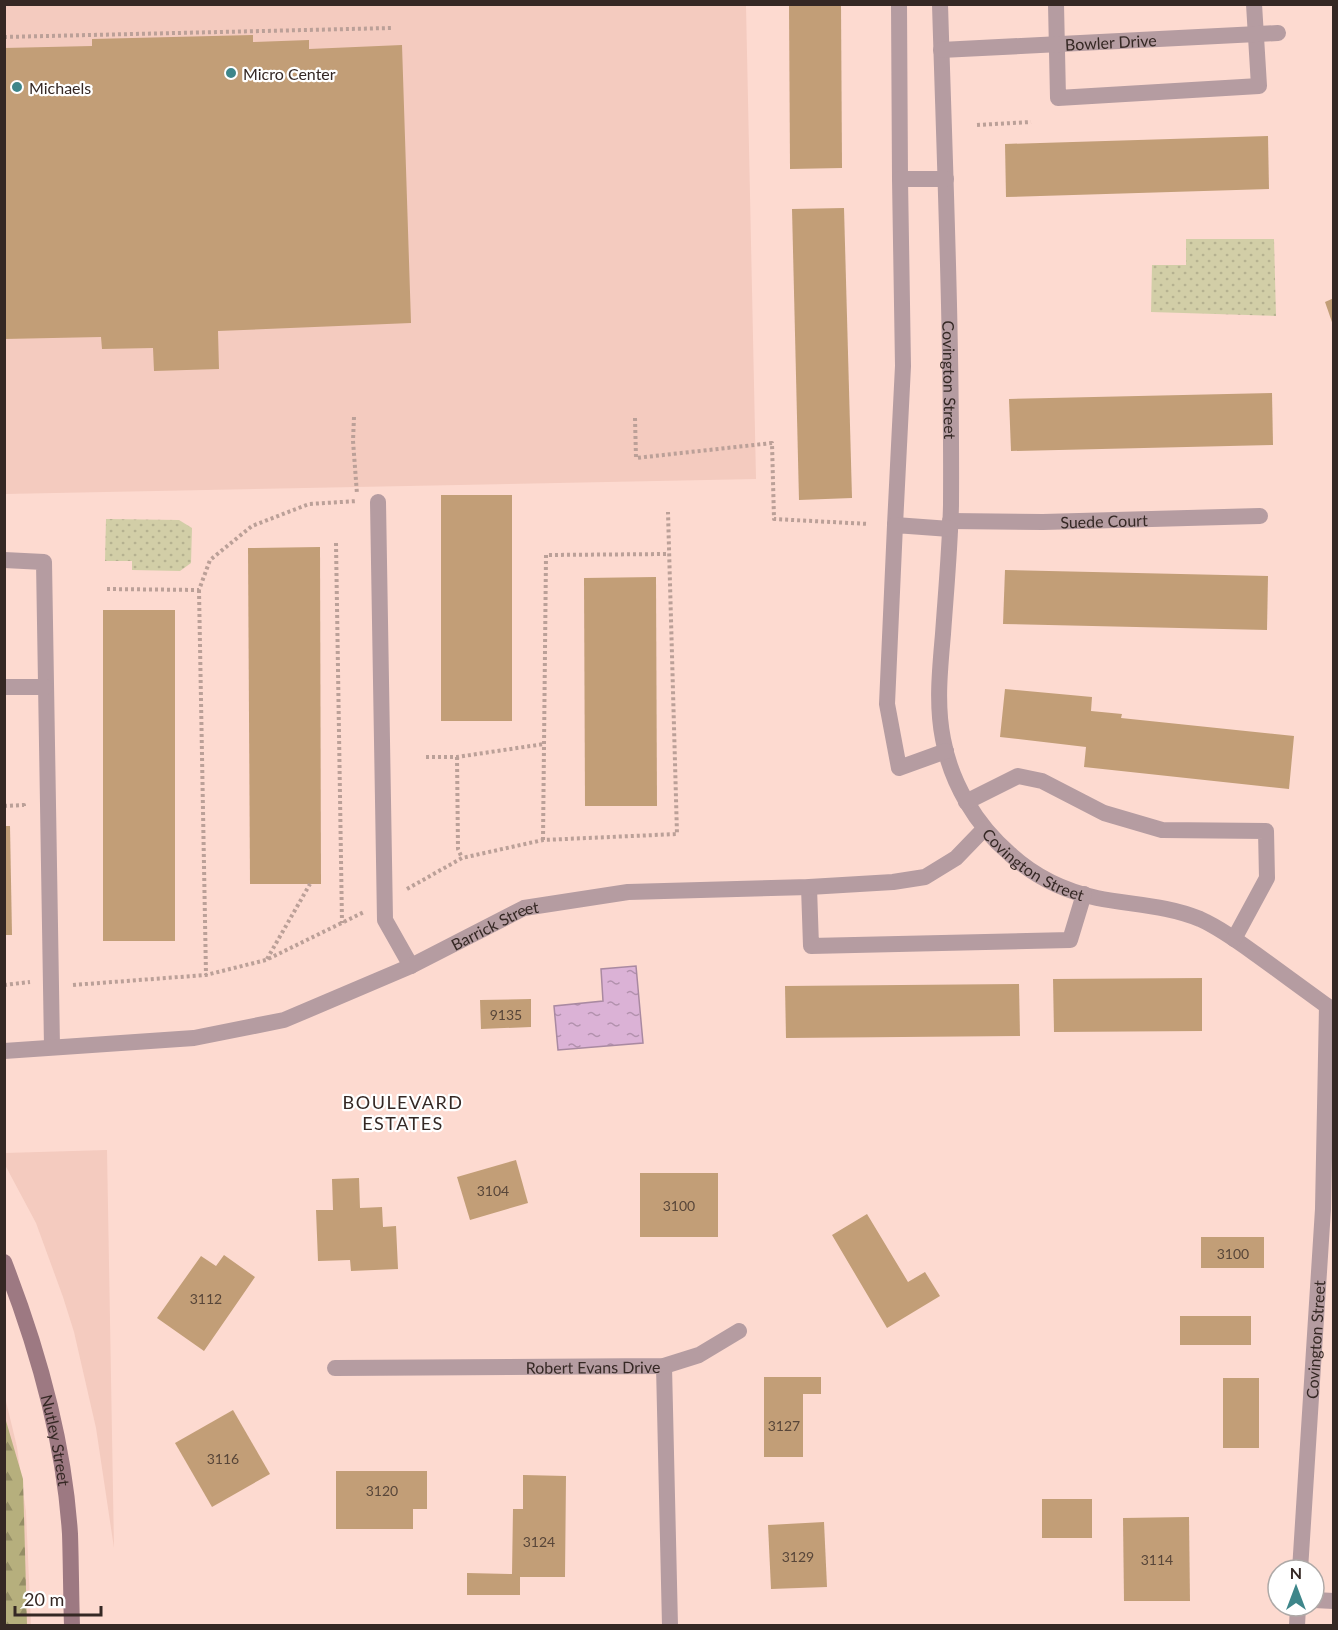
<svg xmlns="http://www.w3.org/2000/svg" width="1338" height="1630" font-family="Lato,sans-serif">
<defs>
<pattern id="grass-dots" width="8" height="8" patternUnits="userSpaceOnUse" patternTransform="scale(1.5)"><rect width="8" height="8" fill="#d2cea7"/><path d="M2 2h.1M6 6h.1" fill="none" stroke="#b5b190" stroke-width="1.8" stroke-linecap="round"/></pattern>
<pattern id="forest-firs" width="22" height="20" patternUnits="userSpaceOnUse" patternTransform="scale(1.5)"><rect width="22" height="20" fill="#b6af7d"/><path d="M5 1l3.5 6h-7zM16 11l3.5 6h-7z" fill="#958e66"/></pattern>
<pattern id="water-ripples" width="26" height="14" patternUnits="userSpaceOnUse" patternTransform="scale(1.5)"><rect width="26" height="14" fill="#dbb2d6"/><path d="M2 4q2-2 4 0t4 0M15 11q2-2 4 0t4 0" fill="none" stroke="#b291ad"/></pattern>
</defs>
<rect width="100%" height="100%" fill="#fddad0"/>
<g fill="#f4cbbf">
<polygon points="4,5 746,5 756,479 5,494"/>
<polygon points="107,1150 114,1548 96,1428 74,1332 63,1297 36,1223 4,1163 5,1153"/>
<polygon points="4,1393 17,1447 26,1512 31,1625 5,1625"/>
</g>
<g fill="url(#grass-dots)">
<polygon points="1186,239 1274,239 1276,316 1151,312 1152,265 1186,265"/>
<polygon points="106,519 179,520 192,528 191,563 180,571 132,570 132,561 105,561"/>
</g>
<polygon fill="url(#forest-firs)" points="4,1414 23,1479 27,1625 5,1625"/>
<polygon fill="url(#water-ripples)" stroke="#a989a1" stroke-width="1.5" points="636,966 643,1043 558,1050 554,1006 603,1001 601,969"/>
<g fill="#c29e77">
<polygon points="789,4 841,4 842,168 790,169"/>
<polygon points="253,35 253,42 309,40 309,49 402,45 411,323 218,331 219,369 154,371 153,348 102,349 101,337 4,339 4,48 92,46 92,39"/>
<polygon points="1268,136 1269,189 1006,197 1005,144"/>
<polygon points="844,208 852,498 799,500 792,209"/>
<polygon points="1334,298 1334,325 1333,325 1325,302"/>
<polygon points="1272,393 1273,445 1011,451 1009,399"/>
<rect x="441" y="495" width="71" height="226"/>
<polygon points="320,547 321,884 250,884 248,548"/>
<polygon points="1005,570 1268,576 1267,630 1003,624"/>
<polygon points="656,577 657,806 585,806 584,578"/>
<rect x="103" y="610" width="72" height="331"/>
<polygon points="1005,689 1092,697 1091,711 1122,714 1121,718 1294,736 1289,789 1084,767 1086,747 1000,737"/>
<polygon points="4,826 10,826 12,935 4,935"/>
<polygon points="1202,978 1202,1031 1054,1032 1053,979"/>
<polygon points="1019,984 1020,1036 786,1038 785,986"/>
<polygon points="531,999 531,1027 481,1029 480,1000"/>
<polygon points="516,1160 528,1203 470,1220 457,1177"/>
<rect x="640" y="1173" width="78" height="64"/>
<polygon points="359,1178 360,1208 382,1207 383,1227 396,1226 398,1269 351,1271 350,1260 318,1261 316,1210 333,1210 332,1179"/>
<polygon points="867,1214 908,1282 925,1272 940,1296 887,1328 832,1235"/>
<rect x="1201" y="1237" width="63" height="31"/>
<polygon points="224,1255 255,1277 204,1351 157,1318 201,1256 216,1266"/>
<rect x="1180" y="1316" width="71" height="29"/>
<polygon points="764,1377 821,1377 821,1394 803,1394 803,1457 764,1457"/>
<rect x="1223" y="1378" width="36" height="70"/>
<polygon points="233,1410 270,1474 212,1507 175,1443"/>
<polygon points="336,1471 427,1471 427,1509 413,1509 413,1529 336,1529"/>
<polygon points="523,1475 566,1476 565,1577 520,1577 520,1595 467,1595 467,1573 512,1574 513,1509 523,1509"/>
<rect x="1042" y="1499" width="50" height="39"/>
<polygon points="1189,1517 1190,1601 1124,1601 1123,1518"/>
<polygon points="824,1522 827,1587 771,1589 768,1525"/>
</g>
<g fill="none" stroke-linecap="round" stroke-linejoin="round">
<g stroke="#bba098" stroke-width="4" stroke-dasharray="3 3" stroke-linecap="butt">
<polyline points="4,37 392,28"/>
<polyline points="977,125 1031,122"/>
<polyline points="354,417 353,441 357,494"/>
<polyline points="635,418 636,458 772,443 774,519 869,524"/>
<polyline points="336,543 342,923"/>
<polyline points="107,589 199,590 210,560 252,526 309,504 357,501"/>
<polyline points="199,590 206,975"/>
<polyline points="426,757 457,757 544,744"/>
<polyline points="457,757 458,849 462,858"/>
<polyline points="4,806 24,805 24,807"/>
<polyline points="543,840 546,555 669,554"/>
<polyline points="407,889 462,858 543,840 677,834 668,512"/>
<polyline points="267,959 310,884"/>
<polyline points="4,985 30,982"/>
<polyline points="73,985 206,975 266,960 364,912"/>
</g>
<g stroke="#b59ca1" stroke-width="16">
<polyline points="378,502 385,920 411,966"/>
<polyline points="4,560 44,562 52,1047"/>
<polyline points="4,687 45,687"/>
</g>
<g stroke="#b59ca1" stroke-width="16">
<polyline points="899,4 900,179"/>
<path id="s1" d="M 940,4 C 945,171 952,338 951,505 C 950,548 946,591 943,634 C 940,669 936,704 943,739 C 951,783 976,825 1010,854 C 1034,876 1065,891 1097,898 C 1132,905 1166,905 1200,919 C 1220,928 1239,942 1257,955 C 1280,972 1304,989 1327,1006"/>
<polyline points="1056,4 1058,98 1259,86 1254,4"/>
<path id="s2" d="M 941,50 L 1278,33"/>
<path id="s3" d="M 950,521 L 1043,522 L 1260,516"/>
<polyline points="895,525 903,366 900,179 946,179"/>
<polyline points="946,751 899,768 887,704 895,525 950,529"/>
<polyline points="966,802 1018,776 1042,781 1104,813 1162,830 1266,831 1267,878 1234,939"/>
<polyline points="809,887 811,946 1070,940 1084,894"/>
<path id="s4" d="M 4,1051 L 194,1038 L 284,1020 L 411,966 L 524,908 L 628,892 L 809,887 L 893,882 L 925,877 L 956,858 L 984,829"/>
<polyline points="664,1366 670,1626"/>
<path id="s5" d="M 335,1368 L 664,1366 L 699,1355 L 739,1331"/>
<path id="s6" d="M 1300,1570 L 1323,1209 L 1327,1006"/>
<polyline points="1314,1600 1334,1601"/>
<polyline points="1297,1626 1298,1606"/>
</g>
<path stroke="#9d7982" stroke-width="16" id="s7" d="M 4,1262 C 38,1349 64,1440 70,1534 C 71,1564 71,1595 72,1626"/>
</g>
<g fill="#3e868a" stroke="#fff" stroke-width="2">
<circle cx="231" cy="73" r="6"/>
<circle cx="17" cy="87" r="6"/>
</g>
<g text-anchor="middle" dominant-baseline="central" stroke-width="4.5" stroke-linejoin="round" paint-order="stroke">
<g font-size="14" fill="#584639">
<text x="506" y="1014">9135</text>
<text x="493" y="1190">3104</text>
<text x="679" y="1205">3100</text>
<text x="1233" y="1253">3100</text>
<text x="206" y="1298">3112</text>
<text x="784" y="1425">3127</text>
<text x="223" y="1458">3116</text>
<text x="382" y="1490">3120</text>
<text x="539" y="1541">3124</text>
<text x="798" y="1556">3129</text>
<text x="1157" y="1559">3114</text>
</g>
<g font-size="16" fill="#352824" stroke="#fff">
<text stroke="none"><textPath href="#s2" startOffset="170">Bowler Drive</textPath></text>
<text stroke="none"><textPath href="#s1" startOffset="376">Covington Street</textPath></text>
<text stroke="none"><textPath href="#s3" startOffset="154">Suede Court</textPath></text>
<text stroke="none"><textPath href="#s1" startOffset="897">Covington Street</textPath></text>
<text stroke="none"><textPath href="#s4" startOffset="514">Barrick Street</textPath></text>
<text stroke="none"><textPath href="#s6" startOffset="231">Covington Street</textPath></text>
<text stroke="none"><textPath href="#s5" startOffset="258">Robert Evans Drive</textPath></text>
<text stroke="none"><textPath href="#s7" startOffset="186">Nutley Street</textPath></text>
</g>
<g font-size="16" fill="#352824" stroke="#fff" text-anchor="start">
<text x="243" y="73">Micro Center</text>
<text x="29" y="87">Michaels</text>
</g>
<g font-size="18" letter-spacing="1.5" fill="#352824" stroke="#fff">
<text x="403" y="1102">BOULEVARD<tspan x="403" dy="21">ESTATES</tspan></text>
</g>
</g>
<rect width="1338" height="1630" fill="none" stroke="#352824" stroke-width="12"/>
<g transform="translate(1296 1588)"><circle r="28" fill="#ffffff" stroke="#aea9a7" stroke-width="1.5"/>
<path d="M0-4.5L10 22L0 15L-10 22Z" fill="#3e868a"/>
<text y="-9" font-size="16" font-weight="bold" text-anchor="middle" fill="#352824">N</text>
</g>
<path d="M15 1606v9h86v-9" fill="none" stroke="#352824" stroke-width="3"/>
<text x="24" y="1606" font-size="18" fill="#352824" stroke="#ffffff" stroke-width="4.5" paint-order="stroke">20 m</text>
</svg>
